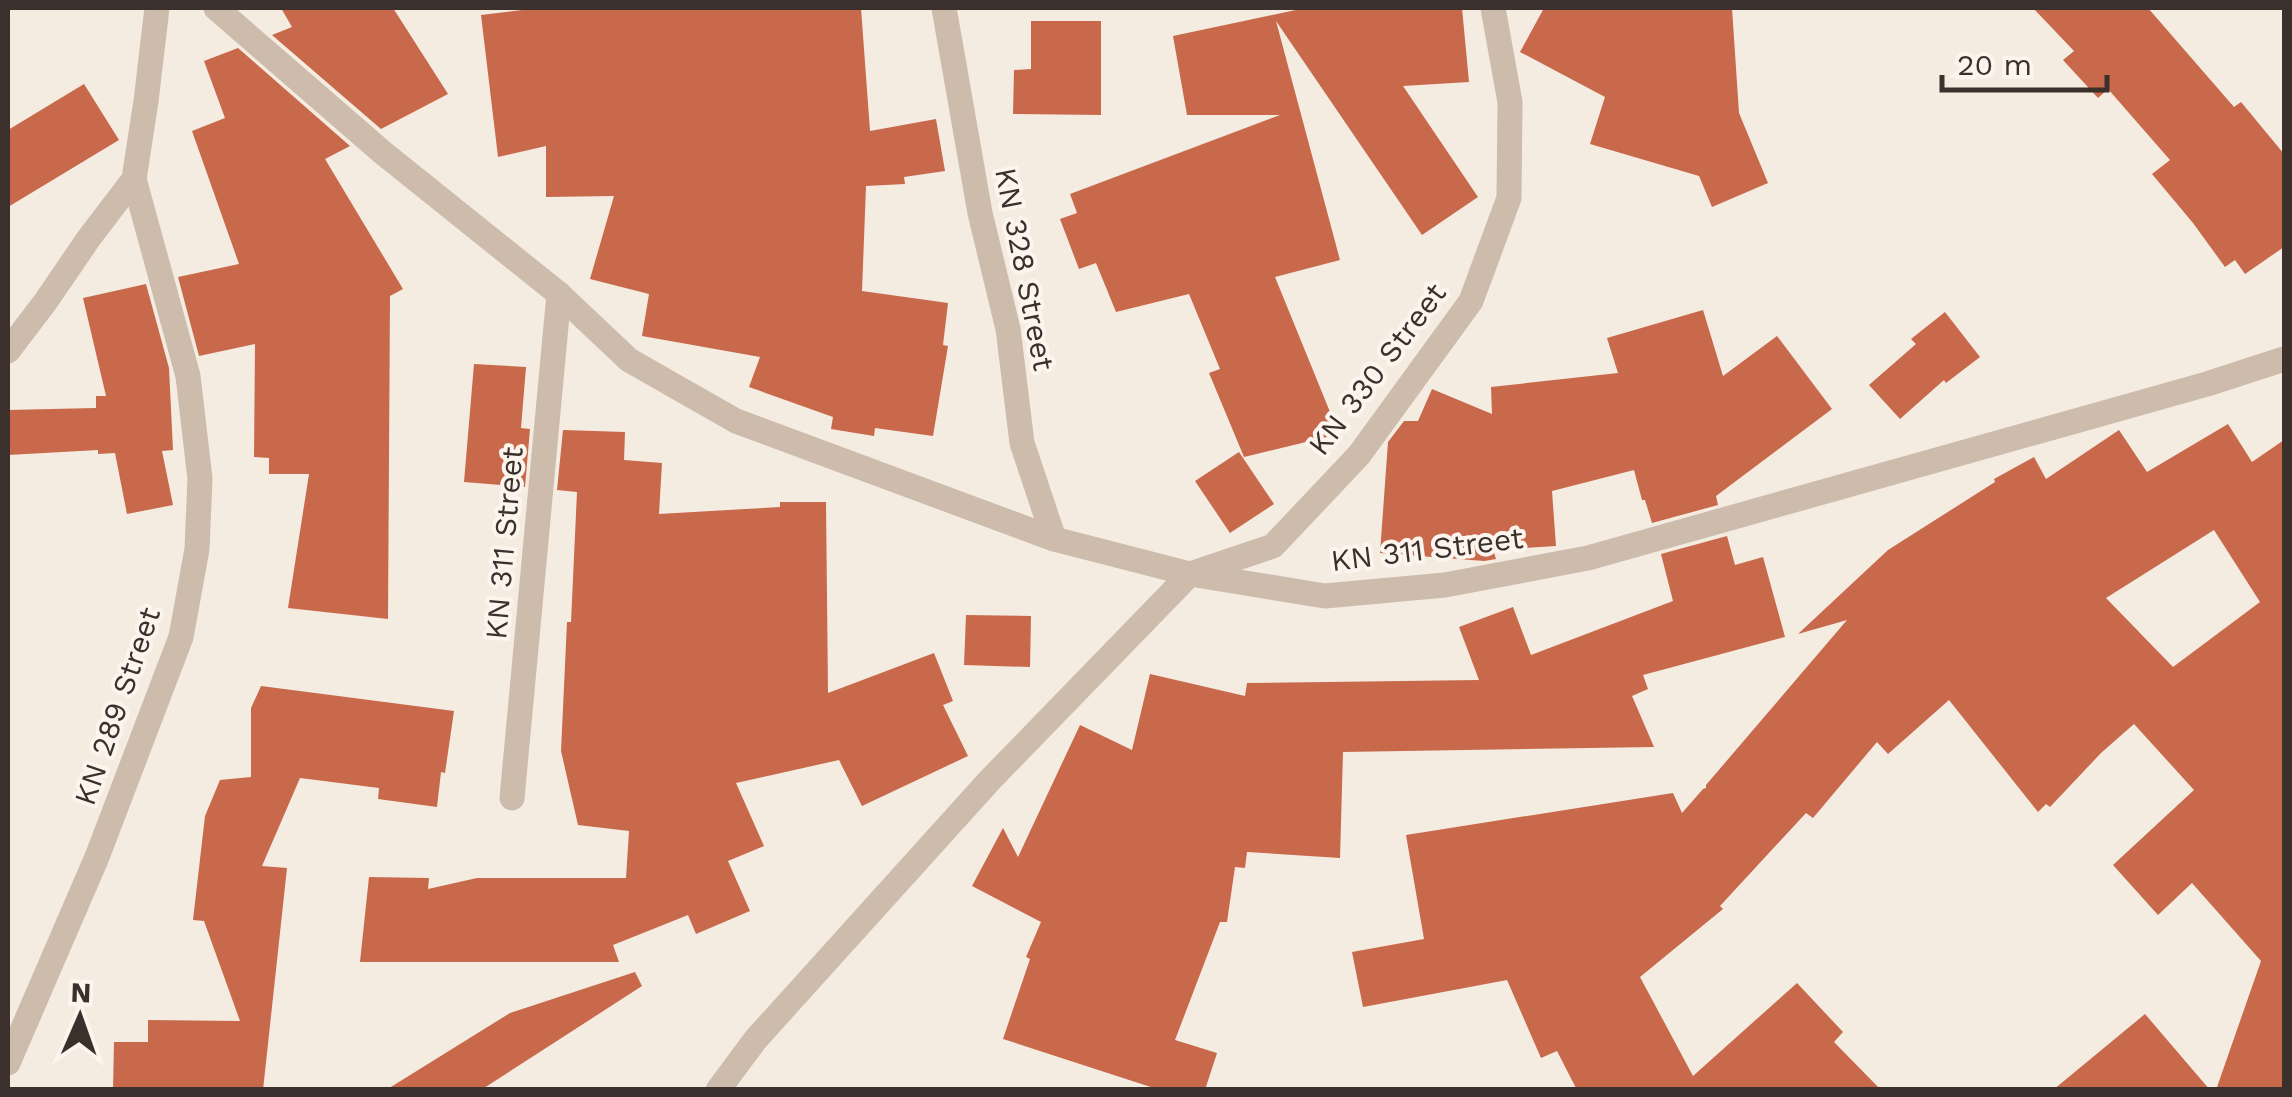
<svg xmlns="http://www.w3.org/2000/svg" width="2292" height="1097" font-family="'Work Sans',sans-serif">
<rect width="100%" height="100%" fill="#f4ebe1"/>
<g fill="#c8694b" fill-rule="evenodd">
<polygon points="281,8 393,8 448,94 381,129 272,35 292,27"/>
<polygon points="538,8 861,8 870,131 936,119 945,171 904,177 905,184 866,186 862,291 948,303 943,345 948,346 933,436 875,428 874,436 831,429 833,417 749,387 760,357 642,336 649,294 590,279 614,196 546,197 546,146 498,157 481,15"/>
<polygon points="1305,8 1462,8 1469,82 1403,86 1478,197 1422,235 1276,21 1340,260 1275,277 1339,434 1244,457 1209,373 1220,369 1189,294 1116,312 1096,263 1079,269 1060,219 1077,213 1070,194 1280,115 1187,115 1173,36"/>
<polygon points="1544,8 1732,8 1739,113 1768,183 1712,207 1699,176 1590,144 1605,97 1520,52"/>
<polygon points="2033,8 2148,8 2234,107 2241,102 2284,154 2284,247 2245,274 2235,260 2225,267 2193,223 2152,174 2170,160 2108,89 2098,98 2063,60 2074,51"/>
<polygon points="1031,21 1101,21 1101,115 1013,114 1014,70 1031,69"/>
<polygon points="238,48 350,146 325,159 403,289 390,296 388,619 288,608 309,474 269,474 269,458 254,457 255,344 199,356 178,277 239,264 192,131 225,118 204,61"/>
<polygon points="84,84 119,140 8,207 8,130"/>
<polygon points="146,284 169,368 173,450 162,451 173,505 127,514 115,453 98,454 98,450 8,455 8,410 96,408 96,396 106,396 83,298"/>
<polygon points="1703,310 1723,376 1777,336 1832,409 1716,496 1718,505 1652,523 1645,500 1642,500 1634,470 1552,491 1556,546 1493,550 1496,559 1484,561 1380,553 1388,442 1404,421 1418,421 1432,389 1492,414 1491,387 1618,373 1607,338"/>
<polygon points="1945,312 1980,357 1946,383 1944,380 1900,419 1869,385 1916,344 1911,339"/>
<polygon points="474,364 526,367 521,428 530,429 525,487 464,482"/>
<path d="M 2228,424 L 2252,462 L 2284,440 L 2284,1090 L 2216,1090 L 2261,961 L 2192,883 L 2158,915 L 2113,865 L 2194,790 L 2134,724 L 2101,753 L 2050,807 L 2046,804 L 2038,812 L 1949,700 L 1888,754 L 1877,742 L 1813,818 L 1806,813 L 1720,906 L 1723,909 L 1640,977 L 1693,1076 L 1797,983 L 1843,1032 L 1834,1042 L 1881,1090 L 1577,1090 L 1557,1051 L 1541,1058 L 1507,980 L 1363,1007 L 1352,952 L 1424,939 L 1406,835 L 1673,793 L 1682,813 L 1703,789 L 1706,788 L 1706,785 L 1847,620 L 1798,634 L 1888,550 L 1995,482 L 1994,479 L 2034,457 L 2046,479 L 2119,430 L 2147,472 ZM 2214,530 L 2260,602 L 2173,667 L 2106,598 Z"/>
<polygon points="563,430 625,432 624,460 662,463 659,514 780,507 780,502 826,502 828,693 934,653 953,701 943,705 968,756 862,806 839,760 736,783 764,846 728,861 750,911 696,934 688,915 613,945 619,962 360,962 369,877 429,878 428,889 477,878 626,878 629,831 578,825 561,751 567,622 571,622 577,492 557,490"/>
<polygon points="1239,452 1274,504 1230,533 1195,481"/>
<polygon points="1727,536 1735,565 1763,557 1785,637 1643,675 1648,689 1632,696 1654,747 1343,752 1340,858 1247,852 1245,868 1235,867 1227,922 1220,922 1175,1040 1217,1053 1205,1090 1160,1090 1003,1039 1030,959 1026,957 1041,922 972,886 1003,828 1018,857 1080,725 1132,750 1150,674 1245,696 1247,683 1479,680 1459,627 1513,607 1531,655 1673,601 1661,554"/>
<polygon points="966,615 1031,616 1030,667 964,665"/>
<polygon points="261,686 454,711 445,773 441,772 437,807 378,799 379,788 300,778 262,866 287,868 263,1090 113,1090 114,1042 148,1042 148,1020 240,1021 204,921 193,920 205,816 220,780 251,777 251,708"/>
<polygon points="635,972 642,986 481,1090 386,1090 510,1013"/>
<polygon points="2145,1014 2210,1090 2053,1090"/>
</g>
<g fill="none" stroke-linecap="round" stroke-linejoin="round">
<g stroke="#cdbbac" stroke-width="25">
<polyline points="216,8 382,152 559,294 629,360 736,421 1054,539 1190,574 1325,596 1445,585 1588,558 2207,384 2284,359"/>
<polyline points="944,8 980,213 1008,329 1022,443 1054,539"/>
<polyline points="8,351 46,301 89,238 134,179 146,101 157,8"/>
<polyline points="512,798 559,294"/>
<polyline points="8,1063 97,857 181,637 197,549 200,479 188,376 134,179"/>
<polyline points="718,1090 756,1039 989,781 1190,574 1273,546 1359,455 1471,301 1509,198 1510,102 1493,8"/>
</g>
</g>
<g text-anchor="middle" dominant-baseline="central" stroke-width="8" stroke-linejoin="round" paint-order="stroke">
<g font-size="30" fill="#3b302b" stroke="#fbf5ee">
<text transform="translate(1025 269) rotate(79)">KN 328 Street</text>
<text transform="translate(1377 369) rotate(-53)">KN 330 Street</text>
<text transform="translate(504 543) rotate(-85)">KN 311 Street</text>
<text transform="translate(1427 549) rotate(-7)">KN 311 Street</text>
<text transform="translate(117 706) rotate(-71)">KN 289 Street</text>
</g>
</g>
<rect width="2292" height="1097" fill="none" stroke="#3b302b" stroke-width="20"/>
<g transform="translate(80 1017) rotate(2)" stroke="#fbf5ee" stroke-width="8" paint-order="stroke">
<path d="M0-8L18 38L0 25L-18 38Z" fill="#3b302b"/>
<text y="-15" font-size="28" font-weight="bold" text-anchor="middle" fill="#3b302b">N</text>
</g>
<path d="M1942 75v15h165v-15" fill="none" stroke="#3b302b" stroke-width="5"/>
<text x="1957" y="75" font-size="30" fill="#3b302b" stroke="#fbf5ee" stroke-width="8" paint-order="stroke">20 m</text>
</svg>
